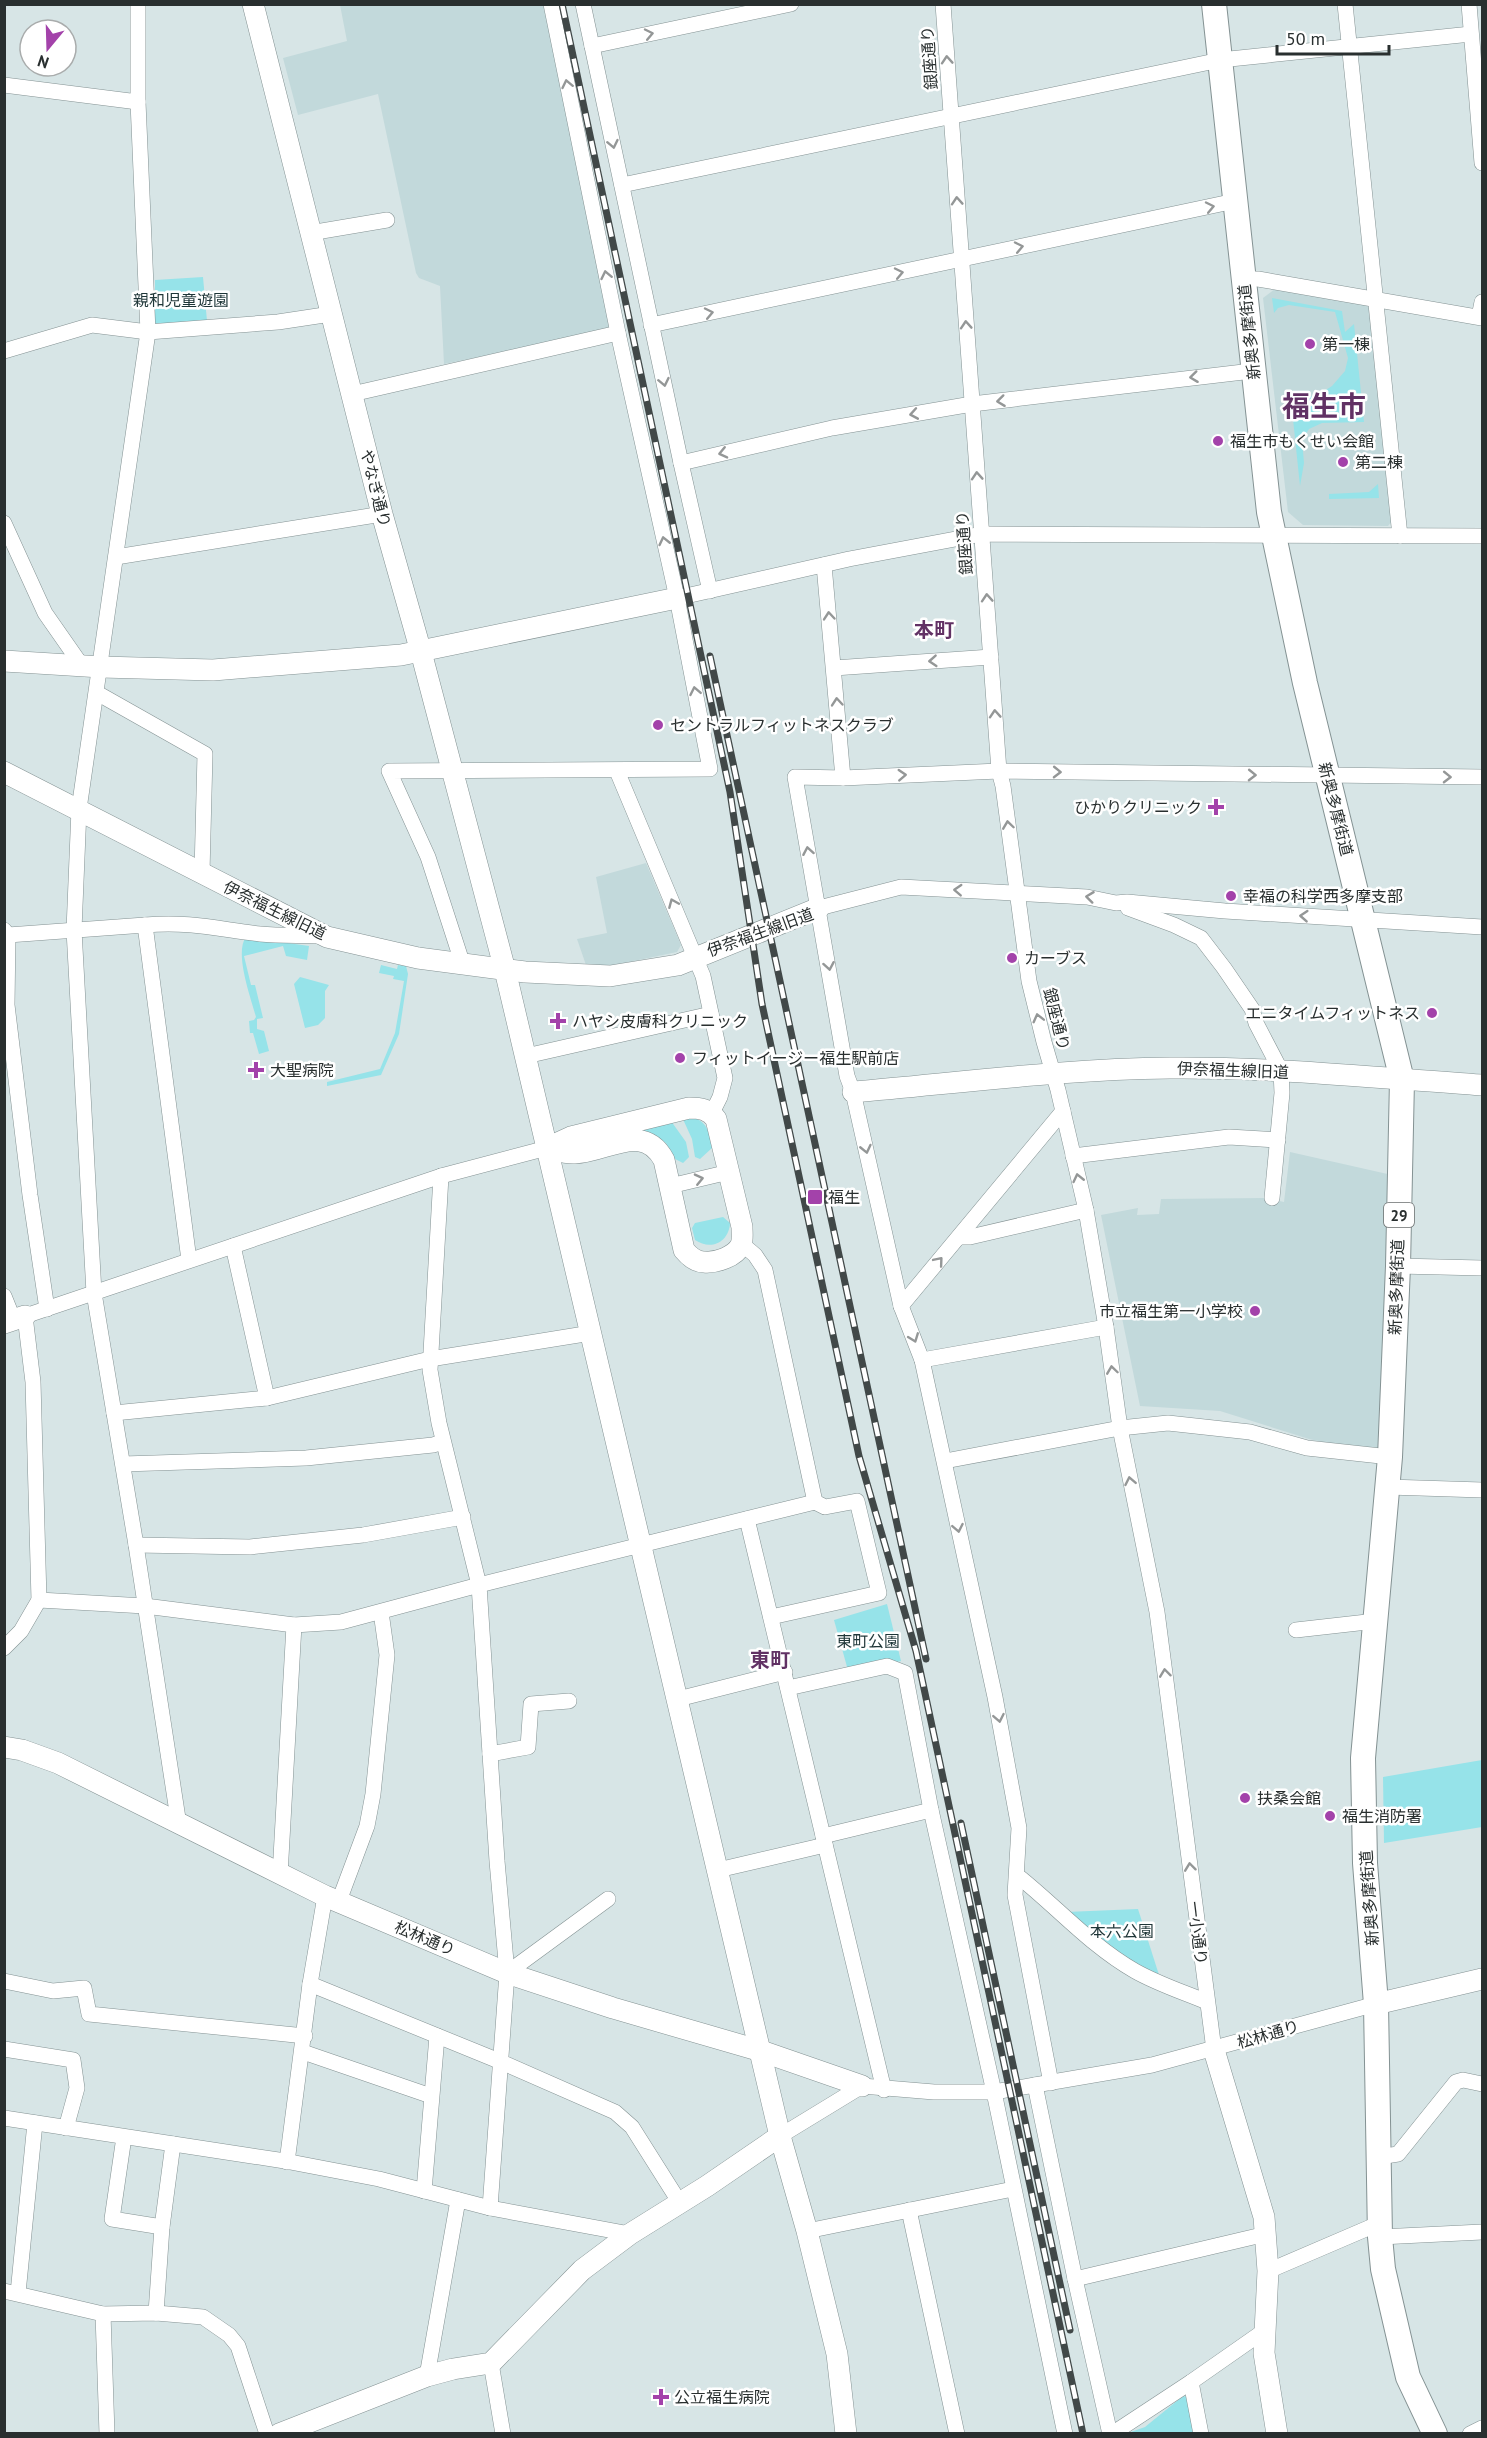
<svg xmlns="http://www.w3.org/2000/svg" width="1487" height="2438" font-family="'PT Sans','Noto Sans JP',sans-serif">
<rect width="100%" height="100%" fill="#d7e5e6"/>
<g fill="#c2d9db">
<polygon points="340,5 544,5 612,330 444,364 440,286 419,278 416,273 378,94 298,115 283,58 347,41"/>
<polygon points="1275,289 1366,305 1369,308 1392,521 1388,526 1303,525 1288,512 1263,298"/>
<polygon points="646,863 681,945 677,952 610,966 586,965 577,939 607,933 596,877"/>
<polygon points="1290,1152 1392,1175 1386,1456 1309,1439 1220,1411 1140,1406 1101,1215 1138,1208 1137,1215 1159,1214 1161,1199 1265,1198 1284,1202"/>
</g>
<g fill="#96e3e9">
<polygon points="203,277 207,321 155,324 155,280"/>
<polygon points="1272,298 1342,311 1345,332 1354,324 1364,422 1322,423 1309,429 1302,440 1304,463 1300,486 1291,400 1318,395 1332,386 1345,371 1348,358 1335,312 1289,305 1278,308 1274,313"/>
<polygon points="1378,484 1379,498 1329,499 1329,494 1369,492"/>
<path d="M 246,937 L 309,946 L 307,960 L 286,956 L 283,946 L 244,956 L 251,985 L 255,985 L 263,1018 L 257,1019 L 257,1029 L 264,1031 L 269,1051 L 259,1054 L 253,1033 L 250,1033 L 249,1021 L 254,1020 L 256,1017 C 251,998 234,953 246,937 Z"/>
<polygon points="381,965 397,969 398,965 406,966 408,974 399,1034 381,1075 327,1086 327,1082 380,1069 395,1033 404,981 393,979 394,976 379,973"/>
<polygon points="300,977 329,985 325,991 325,1018 318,1025 305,1028 294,984"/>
<path d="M 682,1117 C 705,1116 709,1128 712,1148 L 700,1159 L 695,1157 L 692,1139 Z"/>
<polygon points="671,1121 686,1142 689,1157 683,1163 673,1158 666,1143 646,1132 580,1141"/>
<path d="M 723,1217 L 730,1223 C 729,1242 711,1251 695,1240 L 692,1228 L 695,1223 Z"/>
<polygon points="887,1604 901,1661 849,1674 834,1620"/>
<polygon points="1482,1760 1482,1827 1384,1843 1383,1777"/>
<polygon points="1138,1909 1159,1975 1111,1950 1066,1912"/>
<polygon points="1183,2396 1188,2397 1194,2433 1128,2433 1145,2427"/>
</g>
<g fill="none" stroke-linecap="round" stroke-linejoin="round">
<g stroke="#849293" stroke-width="16">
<g id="street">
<polyline points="138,4 138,102 148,332 79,809 74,930 94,1293 136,1545 179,1825"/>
<polyline points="583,4 681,463 710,591"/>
<polyline points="943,4 999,771 1003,786 1029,981 1044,1042 1058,1090 1086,1210 1106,1327 1120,1428 1157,1612 1214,2050"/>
<polyline points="1345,4 1400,536"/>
<polyline points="1469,4 1482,163"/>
<polyline points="592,46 791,4"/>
<polyline points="4,85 138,102"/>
<polyline points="622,185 1220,60 1471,34"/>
<polyline points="310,233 387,220"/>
<polyline points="1243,279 1258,279 1482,318"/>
<polyline points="1479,317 1482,302"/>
<polyline points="651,325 1235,201"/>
<polyline points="4,351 92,325 148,332 278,322 331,314"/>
<polyline points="352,394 618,333"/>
<polyline points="681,463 832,428 972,404 1252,371"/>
<polyline points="4,523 45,613 82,666"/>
<polyline points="116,557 382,514"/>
<polyline points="824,565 843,778"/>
<polyline points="677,598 849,559 982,534 1482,536"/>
<polyline points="834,668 991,657"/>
<polyline points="97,693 205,754 202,873"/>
<polyline points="617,771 703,976 725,1078 720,1097 712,1113"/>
<polyline points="819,908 901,887 1087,897 1116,903 1127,902 1225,911 1482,927"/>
<polyline points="1128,908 1174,925 1201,938 1224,968 1252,1009 1256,1023 1281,1071 1282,1093 1272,1198"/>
<path d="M 145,925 C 189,921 218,929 260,934 C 280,936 301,935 321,936"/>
<polyline points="4,930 8,935 7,1005 30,1195 47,1309"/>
<polyline points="4,937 8,935 145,925 189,1260"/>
<polyline points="463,965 428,857 389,771 710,769 677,598 618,333 551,4"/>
<polyline points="526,1056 711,1014"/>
<polyline points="1073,1156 1229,1137 1278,1140"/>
<polyline points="441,1176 430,1370 439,1423 479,1585 497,1861 507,1973 490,2208"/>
<polyline points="670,1186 729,1172"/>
<polyline points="959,1237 970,1237 1086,1210"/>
<polyline points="233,1246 267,1398"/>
<polyline points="1398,1266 1482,1268"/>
<polyline points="4,1296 14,1321"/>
<polyline points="901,1306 1063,1111"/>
<polyline points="922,1360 1106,1327"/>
<polyline points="114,1413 267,1398 430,1359 591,1333"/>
<polyline points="945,1461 1120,1428 1168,1423 1250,1432 1307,1448 1390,1457"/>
<polyline points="123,1464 306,1458 433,1445 443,1442"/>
<polyline points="1388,1487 1482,1490"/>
<polyline points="747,1519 884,2090"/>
<polyline points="136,1545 250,1547 363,1535 463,1517"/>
<polyline points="39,1600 145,1606 294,1625 341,1622 479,1585 815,1502 765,1270 755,1255 742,1244"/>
<polyline points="771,1617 879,1593 857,1501 825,1507 815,1502"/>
<polyline points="1296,1630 1376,1621"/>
<polyline points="4,1648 21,1631 39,1600 33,1382 25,1316 441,1176 547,1148"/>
<polyline points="788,1688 887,1666 905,1673 931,1810 994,2092 1065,2434"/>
<polyline points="678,1699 785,1672"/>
<polyline points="490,1754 528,1747 531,1704 569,1701"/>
<polyline points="823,1836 931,1810"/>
<polyline points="718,1870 825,1845"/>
<polyline points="280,1875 294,1625"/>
<path d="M 1018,1876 C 1057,1907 1091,1946 1135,1971 C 1158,1984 1183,1992 1207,2002"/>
<polyline points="339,1901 367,1826 373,1794 387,1655 381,1612"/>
<polyline points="507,1973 608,1899"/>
<polyline points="4,1981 53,1991 84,1988 89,2014 305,2036"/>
<polyline points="310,1984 499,2061 615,2112 632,2127 680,2203"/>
<polyline points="4,2049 73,2060 77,2088 66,2128"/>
<polyline points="303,2052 431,2096"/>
<polyline points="1051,2083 1015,1895 1019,1828 995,1697 922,1360 901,1306 853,1092 847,1076 795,777 843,778 999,771 1482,777"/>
<polyline points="1035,2085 1075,2279 1110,2434"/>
<polyline points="4,2118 285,2161 379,2179 490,2208 630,2234"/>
<polyline points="780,2136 862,2086 934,2092 994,2092 1035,2085 1152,2065 1376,2004"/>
<polyline points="124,2137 112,2219 162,2227"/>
<polyline points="1379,2157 1398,2154 1456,2082 1463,2080 1482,2084"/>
<polyline points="287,2162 310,1984 325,1896"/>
<polyline points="424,2191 437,2036"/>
<polyline points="909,2210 957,2434"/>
<polyline points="807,2231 1013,2189"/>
<polyline points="1380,2237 1482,2232"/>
<polyline points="1268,2271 1380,2223"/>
<polyline points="1075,2279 1266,2234"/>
<polyline points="4,2291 103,2314 156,2313 203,2317 229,2335 238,2346 267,2434"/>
<polyline points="18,2293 35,2123"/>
<polyline points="156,2313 162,2227 173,2144"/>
<polyline points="103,2314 107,2434"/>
<polyline points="491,2363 503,2434"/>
<polyline points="427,2376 458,2200"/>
<polyline points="1191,2382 1201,2434"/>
<polyline points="1112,2434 1191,2382 1264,2331"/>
<polyline points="1470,2434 1482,2428"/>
</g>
</g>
<g stroke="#849293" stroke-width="22">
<g id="secondary">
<polyline points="253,4 382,514 421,652 505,970 780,2136 807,2231 837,2354 846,2434"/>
<polyline points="4,661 101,667 213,670 401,655 677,598"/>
<polyline points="4,772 327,937 418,958 525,972 610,976 678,965 819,908"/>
<path d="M 853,1092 C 958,1083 1064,1069 1170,1068 C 1274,1067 1379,1078 1482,1085"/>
<path d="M 689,1108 C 700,1108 709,1109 716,1119 L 742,1227 C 742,1233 743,1240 741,1245 C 735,1257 716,1263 704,1262 C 695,1262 689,1256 684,1250 L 664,1160 C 643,1121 607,1152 575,1153 C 566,1154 556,1150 547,1148 L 571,1137 Z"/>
<polyline points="4,1323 25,1316"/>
<polyline points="4,1747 22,1750 58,1763 325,1896 507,1973 613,2008 761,2051 862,2086"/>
<polyline points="1376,2004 1482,1979"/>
<polyline points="1214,2050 1264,2217 1268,2271 1264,2353 1277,2434"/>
<polyline points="279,2434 427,2376 453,2369 491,2363 582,2270 630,2234 707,2186 780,2136"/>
</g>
</g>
<g stroke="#849293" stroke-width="26">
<polyline id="primary" points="1214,4 1269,512 1305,683 1402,1080 1398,1266 1390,1457 1363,1758 1365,1863 1376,2004 1380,2237 1383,2269 1408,2377 1435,2434"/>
</g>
<use href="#street" stroke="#fff" stroke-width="15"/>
<use href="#secondary" stroke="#fff" stroke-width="21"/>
<use href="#primary" stroke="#fff" stroke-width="24"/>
<g stroke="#414848" stroke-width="7">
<g id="rail">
<polyline points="562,4 730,792 762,1004 805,1204 859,1456 916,1651 1083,2434"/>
<polyline points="710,656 926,1659"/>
<polyline points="961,1823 1070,2330"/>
</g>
</g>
<use href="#rail" stroke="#fff" stroke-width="4.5" stroke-dasharray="14" stroke-linecap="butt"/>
</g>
<defs><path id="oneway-chevron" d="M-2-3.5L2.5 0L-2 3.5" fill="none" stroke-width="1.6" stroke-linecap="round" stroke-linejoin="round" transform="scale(1.5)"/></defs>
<g stroke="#949797">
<use href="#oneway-chevron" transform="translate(649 34) rotate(-12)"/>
<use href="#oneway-chevron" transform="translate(947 60) rotate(-94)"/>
<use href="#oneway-chevron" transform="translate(567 84) rotate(-102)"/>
<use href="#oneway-chevron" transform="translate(613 144) rotate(78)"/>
<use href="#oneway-chevron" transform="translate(957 201) rotate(-94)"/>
<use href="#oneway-chevron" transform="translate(1210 207) rotate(-12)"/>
<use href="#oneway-chevron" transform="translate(1019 247) rotate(-12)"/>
<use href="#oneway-chevron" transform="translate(899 273) rotate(-12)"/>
<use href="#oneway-chevron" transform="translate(606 275) rotate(-102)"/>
<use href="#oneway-chevron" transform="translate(709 313) rotate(-12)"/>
<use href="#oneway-chevron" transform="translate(966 325) rotate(-94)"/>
<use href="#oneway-chevron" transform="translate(1194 377) rotate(173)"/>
<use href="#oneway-chevron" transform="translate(664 382) rotate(78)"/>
<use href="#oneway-chevron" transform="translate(1001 401) rotate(173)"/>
<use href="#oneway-chevron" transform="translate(914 414) rotate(170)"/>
<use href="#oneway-chevron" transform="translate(723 453) rotate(167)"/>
<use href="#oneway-chevron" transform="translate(977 476) rotate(-94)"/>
<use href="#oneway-chevron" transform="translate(664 541) rotate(-103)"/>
<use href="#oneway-chevron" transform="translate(987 598) rotate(-94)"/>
<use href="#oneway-chevron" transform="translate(829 616) rotate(-95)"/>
<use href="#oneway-chevron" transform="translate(933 661) rotate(176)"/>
<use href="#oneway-chevron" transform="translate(695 691) rotate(-101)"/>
<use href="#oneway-chevron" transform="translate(837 702) rotate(-95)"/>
<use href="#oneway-chevron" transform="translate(995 714) rotate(-94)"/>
<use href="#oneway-chevron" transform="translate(1057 772) rotate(1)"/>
<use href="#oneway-chevron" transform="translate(902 775) rotate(-3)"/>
<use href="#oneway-chevron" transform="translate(1252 775) rotate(1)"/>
<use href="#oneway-chevron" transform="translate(1447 777) rotate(1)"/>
<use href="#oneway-chevron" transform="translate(1008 825) rotate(-98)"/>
<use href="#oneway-chevron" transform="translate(808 851) rotate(-100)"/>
<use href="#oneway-chevron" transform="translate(958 890) rotate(-177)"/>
<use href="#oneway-chevron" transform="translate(1090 897) rotate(-173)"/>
<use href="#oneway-chevron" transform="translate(673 903) rotate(-113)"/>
<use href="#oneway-chevron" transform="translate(1304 916) rotate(-176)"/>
<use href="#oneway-chevron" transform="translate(829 966) rotate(80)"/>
<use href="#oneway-chevron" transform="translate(1038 1018) rotate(-104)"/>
<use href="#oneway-chevron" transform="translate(866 1149) rotate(77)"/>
<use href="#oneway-chevron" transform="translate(1078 1178) rotate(-103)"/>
<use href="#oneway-chevron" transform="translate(699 1179) rotate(-13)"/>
<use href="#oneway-chevron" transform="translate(939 1261) rotate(-50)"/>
<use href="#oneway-chevron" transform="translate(914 1338) rotate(69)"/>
<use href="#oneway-chevron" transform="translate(1112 1370) rotate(-98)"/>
<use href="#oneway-chevron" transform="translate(1130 1481) rotate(-101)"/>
<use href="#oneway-chevron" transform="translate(958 1528) rotate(79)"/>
<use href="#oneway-chevron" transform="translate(1165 1673) rotate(-97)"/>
<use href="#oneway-chevron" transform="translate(999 1718) rotate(79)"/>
<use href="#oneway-chevron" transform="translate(1190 1867) rotate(-97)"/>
</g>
<g fill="#a342aa" stroke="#fff" stroke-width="2">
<circle cx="1310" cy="344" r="6"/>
<circle cx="1218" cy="441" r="6"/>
<circle cx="1343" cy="462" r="6"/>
<circle cx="658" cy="725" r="6"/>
<path d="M1213 798h6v6h6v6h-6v6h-6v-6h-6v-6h6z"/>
<circle cx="1231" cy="896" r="6"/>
<circle cx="1012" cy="958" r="6"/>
<circle cx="1432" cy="1013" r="6"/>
<path d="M555 1012h6v6h6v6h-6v6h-6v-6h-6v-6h6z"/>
<circle cx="680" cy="1058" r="6"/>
<path d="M253 1061h6v6h6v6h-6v6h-6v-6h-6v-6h6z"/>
<rect x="807" y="1189" width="16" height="16" rx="3"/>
<circle cx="1255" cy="1311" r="6"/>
<circle cx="1245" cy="1798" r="6"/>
<circle cx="1330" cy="1816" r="6"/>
<path d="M658 2388h6v6h6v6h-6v6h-6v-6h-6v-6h6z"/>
</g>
<g text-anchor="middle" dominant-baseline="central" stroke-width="5" stroke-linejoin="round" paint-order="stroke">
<rect fill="#fff" stroke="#696d6d" stroke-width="1.5" x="1384" y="1203" width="30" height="24" rx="4.5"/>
<g font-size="15" font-weight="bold" fill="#292f2f">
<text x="1399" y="1215">29</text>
</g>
<g font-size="16" fill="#292f2f" stroke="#fff">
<text transform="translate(929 58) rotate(-94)">銀座通り</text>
<text transform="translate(1249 332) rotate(-96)">新奥多摩街道</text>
<text transform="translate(376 488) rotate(76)">やなぎ通り</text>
<text transform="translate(964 543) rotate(-94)">銀座通り</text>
<text transform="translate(1336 809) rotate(76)">新奥多摩街道</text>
<text transform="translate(275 910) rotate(26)">伊奈福生線旧道</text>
<text transform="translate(760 932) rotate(-20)">伊奈福生線旧道</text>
<text transform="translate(1057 1019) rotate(76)">銀座通り</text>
<text transform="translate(1233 1070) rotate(2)">伊奈福生線旧道</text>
<text transform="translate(1396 1287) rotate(-88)">新奥多摩街道</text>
<text transform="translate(1369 1898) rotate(-94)">新奥多摩街道</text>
<text transform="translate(1198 1933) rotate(83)">一小通り</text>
<text transform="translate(425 1938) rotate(23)">松林通り</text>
<text transform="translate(1268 2034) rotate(-16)">松林通り</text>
</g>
<g font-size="16" fill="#1f3638" stroke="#fff">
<text x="181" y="300">親和児童遊園</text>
<text x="868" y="1641">東町公園</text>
<text x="1122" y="1931">本六公園</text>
</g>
<g font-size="16" fill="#292f2f" stroke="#fff" text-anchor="start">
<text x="1322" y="344">第一棟</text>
<text x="1230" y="441">福生市もくせい会館</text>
<text x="1355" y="462">第二棟</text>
<text x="670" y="725">セントラルフィットネスクラブ</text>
<text x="1202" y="807" text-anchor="end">ひかりクリニック</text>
<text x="1243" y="896">幸福の科学西多摩支部</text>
<text x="1024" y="958">カーブス</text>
<text x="1420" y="1013" text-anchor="end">エニタイムフィットネス</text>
<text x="572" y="1021">ハヤシ皮膚科クリニック</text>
<text x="692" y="1058">フィットイージー福生駅前店</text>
<text x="270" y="1070">大聖病院</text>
<text x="828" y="1197">福生</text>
<text x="1243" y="1311" text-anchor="end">市立福生第一小学校</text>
<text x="1257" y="1798">扶桑会館</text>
<text x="1342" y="1816">福生消防署</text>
<text x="674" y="2397">公立福生病院</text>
</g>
<g font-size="20" font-weight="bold" fill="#613164" stroke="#fff">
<text x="934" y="630">本町</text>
<text x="770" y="1660">東町</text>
</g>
<g font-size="28" font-weight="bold" fill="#613164" stroke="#fff">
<text x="1324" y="405">福生市</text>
</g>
</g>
<rect width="1487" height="2438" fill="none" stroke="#292f2f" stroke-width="12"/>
<g transform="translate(48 48) rotate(199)"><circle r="28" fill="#ffffff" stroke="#a9acac" stroke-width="1.5"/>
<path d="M0-4.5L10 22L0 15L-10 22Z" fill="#a342aa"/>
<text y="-9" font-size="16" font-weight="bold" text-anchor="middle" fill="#292f2f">N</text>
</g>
<path d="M1277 45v9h112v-9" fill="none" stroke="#292f2f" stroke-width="3"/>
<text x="1286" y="45" font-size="18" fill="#292f2f" stroke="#ffffff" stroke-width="4.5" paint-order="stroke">50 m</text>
</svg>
